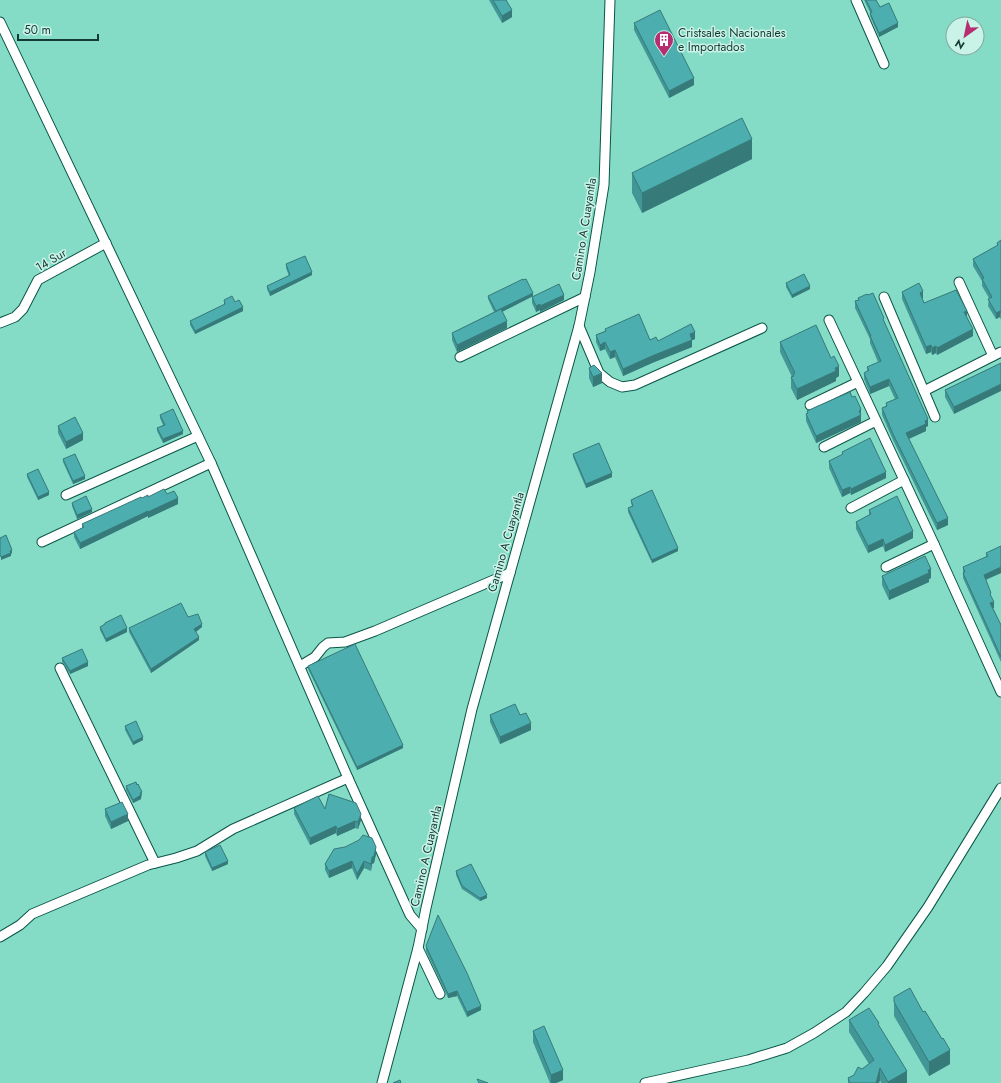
<svg xmlns="http://www.w3.org/2000/svg" width="1001" height="1083" font-family="Jost,sans-serif">
<rect width="100%" height="100%" fill="#85dcc6"/>
<g fill="none" stroke-linecap="round" stroke-linejoin="round">
<g stroke="#0a5648" stroke-width="11">
<g id="street">
<polyline points="856,0 884,64"/>
<polyline points="0,22 211,463 348,778 410,915 422,929"/>
<polyline points="959,282 993,356"/>
<polyline points="884,297 935,417"/>
<polyline points="829,320 934,544 1001,692"/>
<polyline points="0,323 15,317 23,309 38,280 106,243"/>
<polyline points="579,326 599,373 610,382 622,387 635,385 762,328"/>
<polyline points="460,357 585,297"/>
<polyline points="924,391 1001,352"/>
<polyline points="810,405 858,382"/>
<polyline points="824,447 876,421"/>
<polyline points="66,495 198,436"/>
<polyline points="851,508 904,480"/>
<polyline points="42,542 211,463"/>
<polyline points="886,567 934,544"/>
<polyline points="300,666 315,657 323,647 328,643 345,642 375,631 510,573"/>
<polyline points="60,668 155,863"/>
<polyline points="0,937 20,925 32,914 148,865 176,858 197,851 233,829 348,778"/>
<polyline points="418,948 440,994"/>
<polyline points="382,1083 418,948 426,908 472,709 579,326 590,272 604,185 610,0"/>
<polyline points="645,1083 748,1060 787,1048 814,1033 846,1012 864,993 887,966 928,907 1001,788"/>
</g>
</g>
<use href="#street" stroke="#fff" stroke-width="9"/>
</g>
<g fill="#429696">
<polygon points="489,0 506,0 512,17 502,23"/>
<polygon points="864,0 876,0 880,7 898,27 879,37 870,16 870,12"/>
<polygon points="634,23 694,85 669,98 634,30"/>
<polygon points="752,159 642,213 632,193 632,173"/>
<polygon points="1001,240 1001,320 1000,317 996,319 988,306 989,298 982,286 982,281 973,266 973,259 997,246 997,243"/>
<polygon points="286,264 312,275 270,296 267,289 267,286 289,276 286,268"/>
<polygon points="786,283 810,289 792,298 786,287"/>
<polygon points="902,292 923,298 922,298 924,303 967,317 973,336 937,355 936,353 932,355 931,352 926,354 902,299"/>
<polygon points="488,296 533,296 502,312 507,328 457,352 452,340 452,333 494,312 488,299"/>
<polygon points="532,297 564,300 540,312 540,310 536,312 532,303"/>
<polygon points="858,298 884,322 928,426 926,427 926,431 909,439 948,525 937,530 893,440 882,415 882,408 886,406 886,403 895,399 889,386 870,394 864,379 864,373 867,371 867,367 878,362 870,343 870,339 855,308 855,301 858,300"/>
<polygon points="224,300 235,302 243,311 195,334 190,325 190,321 224,305"/>
<polygon points="605,329 658,341 695,339 692,340 692,347 652,363 623,376 615,357 610,359 605,349 600,351 596,342 596,335 605,331"/>
<polygon points="780,342 839,376 836,378 836,381 797,400 791,388 791,377 792,377 780,352"/>
<polygon points="1001,363 954,414 945,397 945,390"/>
<polygon points="589,368 602,383 593,387 589,378"/>
<polygon points="852,397 861,416 861,422 816,443 806,421 806,414 807,413 807,411"/>
<polygon points="160,415 183,434 163,443 157,431 157,428 163,425 160,418"/>
<polygon points="58,426 83,440 66,449 58,433"/>
<polygon points="842,452 886,478 851,495 850,493 842,497 829,468 829,461 842,455"/>
<polygon points="573,454 612,477 586,488 573,457"/>
<polygon points="63,459 85,479 73,484 63,462"/>
<polygon points="27,474 49,495 38,500 27,477"/>
<polygon points="148,497 178,504 148,518 148,516 80,549 74,537 74,532 82,528 82,524 142,498"/>
<polygon points="631,500 678,551 652,563 628,512 628,508 632,506 631,503"/>
<polygon points="72,503 92,512 77,519 72,506"/>
<polygon points="869,510 913,538 885,552 883,546 868,553 856,529 856,522 869,515"/>
<polygon points="986,553 1001,573 986,580 991,597 994,608 993,608 1001,625 1001,662 963,578 963,567 986,557"/>
<polygon points="882,576 931,578 929,579 929,582 889,600 882,585"/>
<polygon points="188,617 202,627 196,632 199,640 151,673 129,632 129,628"/>
<polygon points="105,623 127,632 106,642 100,630 100,627 105,624"/>
<polygon points="62,658 88,666 70,674 62,662"/>
<polygon points="308,666 403,748 357,770 308,669"/>
<polygon points="490,715 520,715 531,730 500,744 490,722"/>
<polygon points="125,726 143,740 133,745 125,730"/>
<polygon points="126,786 142,795 141,796 141,799 133,803 126,790"/>
<polygon points="294,808 325,809 361,820 358,829 355,828 337,836 336,833 310,845 294,814"/>
<polygon points="105,809 128,821 111,829 105,816"/>
<polygon points="205,852 228,864 212,871 205,856"/>
<polygon points="376,854 374,863 372,864 371,871 364,868 357,880 352,868 329,878 325,870 325,864"/>
<polygon points="456,871 487,898 480,901 462,889 456,875"/>
<polygon points="426,946 481,1010 467,1017 457,996 448,998 426,951"/>
<polygon points="894,997 950,1064 929,1076 894,1016"/>
<polygon points="849,1020 879,1026 907,1083 881,1083 880,1080 879,1083 848,1083 848,1078 854,1075 869,1064 849,1032"/>
<polygon points="533,1031 563,1080 556,1083 550,1083 533,1042"/>
</g>
<g fill="#367a7a">
<polygon points="512,10 512,17 502,23 502,16"/>
<polygon points="898,23 898,27 879,37 879,33"/>
<polygon points="694,78 694,85 669,98 669,91"/>
<polygon points="752,139 752,159 642,213 642,193"/>
<polygon points="312,272 312,275 270,296 270,292"/>
<polygon points="810,286 810,289 792,298 792,295"/>
<polygon points="923,291 923,298 920,300 920,293"/>
<polygon points="533,293 533,296 496,315 496,311"/>
<polygon points="564,295 564,300 540,312 540,306"/>
<polygon points="540,304 540,310 536,312 536,306"/>
<polygon points="243,307 243,311 195,334 195,331"/>
<polygon points="967,311 967,318 964,312"/>
<polygon points="1000,311 1000,317 996,319 996,313"/>
<polygon points="507,321 507,328 457,352 457,345"/>
<polygon points="973,329 973,336 937,355 937,348"/>
<polygon points="695,332 695,339 690,341 690,334"/>
<polygon points="692,340 692,347 652,363 623,376 623,369 652,356"/>
<polygon points="605,342 605,349 600,351 600,345"/>
<polygon points="931,345 931,352 926,354 926,347"/>
<polygon points="936,346 936,353 932,355 932,348"/>
<polygon points="615,350 615,357 610,359 610,352"/>
<polygon points="839,366 839,376 836,378 836,381 797,400 797,389"/>
<polygon points="602,373 602,383 593,387 593,377"/>
<polygon points="889,379 889,386 870,394 870,387"/>
<polygon points="1001,384 1001,391 954,414 954,407"/>
<polygon points="861,409 861,422 816,443 816,436"/>
<polygon points="928,419 928,426 926,427 926,431 906,440 906,433"/>
<polygon points="183,431 183,434 163,443 163,439"/>
<polygon points="83,433 83,440 66,449 66,442"/>
<polygon points="886,472 886,478 851,495 851,489"/>
<polygon points="612,473 612,477 586,488 586,484"/>
<polygon points="85,476 85,479 73,484 73,481"/>
<polygon points="850,487 850,493 842,497 842,490"/>
<polygon points="49,492 49,495 38,500 38,497"/>
<polygon points="178,498 178,504 148,518 148,512"/>
<polygon points="92,509 92,512 77,519 77,515"/>
<polygon points="148,511 148,516 80,549 80,543"/>
<polygon points="948,518 948,525 937,530 937,523"/>
<polygon points="913,531 913,538 885,552 885,545"/>
<polygon points="883,539 883,546 868,553 868,546"/>
<polygon points="678,548 678,551 652,563 652,560"/>
<polygon points="12,550 12,553 11,554 11,556 1,560 1,557"/>
<polygon points="1001,567 1001,573 984,580 984,575"/>
<polygon points="931,569 931,578 929,579 929,582 889,600 889,591"/>
<polygon points="994,602 994,608 990,609 990,603"/>
<polygon points="202,624 202,627 194,633 194,629"/>
<polygon points="127,628 127,632 106,642 106,639"/>
<polygon points="199,637 199,640 151,673 151,669"/>
<polygon points="88,662 88,666 70,674 70,671"/>
<polygon points="531,723 531,730 500,744 500,737"/>
<polygon points="143,737 143,740 133,745 133,742"/>
<polygon points="403,745 403,748 357,770 357,767"/>
<polygon points="142,792 141,799 133,803 133,800 140,793"/>
<polygon points="128,814 128,821 111,829 111,822"/>
<polygon points="361,814 361,820 358,829 358,822"/>
<polygon points="355,821 355,828 337,836 337,829"/>
<polygon points="336,826 336,833 310,845 310,838"/>
<polygon points="376,847 376,854 374,863 372,864 371,871 371,864"/>
<polygon points="228,861 228,864 212,871 212,868"/>
<polygon points="352,861 352,868 329,878 329,871"/>
<polygon points="364,861 364,868 357,880 357,874"/>
<polygon points="487,895 487,898 480,901 480,898"/>
<polygon points="457,991 457,996 448,998 448,994"/>
<polygon points="481,1006 481,1010 467,1017 467,1012"/>
<polygon points="950,1050 950,1064 929,1076 929,1062"/>
<polygon points="880,1068 880,1080 879,1083 876,1083"/>
<polygon points="563,1070 563,1080 556,1083 551,1083 551,1075"/>
<polygon points="907,1071 907,1083 888,1083 888,1082"/>
</g>
<g fill="#4daeaf" stroke="#367a7a">
<polygon points="493,0 506,0 512,10 502,16"/>
<polygon points="866,0 876,0 880,7 889,3 898,23 879,33 870,13 872,12"/>
<polygon points="660,10 694,78 669,91 634,23"/>
<polygon points="742,118 752,139 642,193 632,173"/>
<polygon points="1001,240 1001,313 1000,311 996,313 988,299 992,297 982,279 984,278 973,259 998,245 997,243"/>
<polygon points="305,256 312,272 270,292 267,286 290,275 286,264"/>
<polygon points="804,274 810,286 792,295 786,283"/>
<polygon points="523,279 523,280 526,279 533,293 496,311 488,296"/>
<polygon points="919,283 923,291 920,293 924,303 956,290 967,311 964,312 973,329 937,348 936,346 932,348 931,345 926,347 902,292"/>
<polygon points="559,284 564,295 540,306 540,304 536,306 532,297"/>
<polygon points="873,293 884,318 883,319 928,419 925,421 926,424 906,433 948,518 937,523 893,434 882,408 887,406 886,403 898,398 889,379 870,387 864,373 869,370 867,367 881,361 870,336 871,336 855,301 859,300 858,298 867,294 868,295"/>
<polygon points="232,296 235,302 239,300 243,307 195,331 190,321 225,304 224,300"/>
<polygon points="501,309 507,321 457,345 452,333"/>
<polygon points="639,314 650,340 656,337 658,341 691,324 695,332 690,334 692,340 652,356 623,369 615,350 610,352 605,342 600,345 596,335 606,331 605,329"/>
<polygon points="816,325 831,358 834,356 839,366 835,368 836,371 797,389 791,377 794,376 793,374 795,373 780,342"/>
<polygon points="1001,363 1001,384 954,407 945,390"/>
<polygon points="594,365 602,373 593,377 589,368"/>
<polygon points="850,392 852,397 855,396 861,409 859,411 861,415 816,436 806,414 808,413 807,411 818,406"/>
<polygon points="173,409 183,431 163,439 157,428 165,425 160,415"/>
<polygon points="75,417 83,433 66,442 58,426"/>
<polygon points="870,438 886,472 851,489 850,487 842,490 829,461 843,454 842,452"/>
<polygon points="599,443 612,473 586,484 573,454"/>
<polygon points="75,454 85,476 73,481 63,459"/>
<polygon points="38,469 49,492 38,497 27,474"/>
<polygon points="164,489 167,494 174,491 178,498 148,512 148,511 80,543 74,532 84,527 82,524 141,497 142,498 148,495 148,497"/>
<polygon points="652,490 678,548 652,560 628,508 633,506 631,500"/>
<polygon points="86,496 92,509 77,515 72,503"/>
<polygon points="897,496 913,531 885,545 883,539 868,546 856,522 871,514 869,510"/>
<polygon points="6,535 12,550 10,551 11,553 1,557 0,555 0,538"/>
<polygon points="1001,546 1001,567 984,575 991,593 990,594 994,602 990,603 1001,625 1001,657 963,573 965,572 963,567 988,556 986,553"/>
<polygon points="925,556 931,569 928,570 929,573 889,591 882,576"/>
<polygon points="181,603 188,617 198,614 202,624 194,629 199,637 151,669 129,628"/>
<polygon points="121,615 127,628 106,639 100,627 105,624 105,623"/>
<polygon points="355,644 403,745 357,767 308,666"/>
<polygon points="82,649 88,662 70,671 62,658"/>
<polygon points="515,704 520,715 526,713 531,723 500,737 490,715"/>
<polygon points="136,721 143,737 133,742 125,726"/>
<polygon points="136,782 137,785 138,784 142,792 140,793 141,795 133,800 126,786"/>
<polygon points="329,794 356,803 361,814 358,822 355,821 337,829 336,826 310,838 294,808 318,796 325,809"/>
<polygon points="122,802 128,814 111,822 105,809"/>
<polygon points="363,835 372,838 376,847 374,856 372,857 371,864 364,861 357,874 352,861 329,871 325,864 334,849 345,847 359,840"/>
<polygon points="220,845 228,861 212,868 205,852"/>
<polygon points="471,864 487,895 480,898 462,886 456,871"/>
<polygon points="438,915 467,973 481,1006 467,1012 457,991 448,994 426,946"/>
<polygon points="910,988 923,1012 925,1011 942,1039 943,1038 950,1050 929,1062 894,1002 894,997"/>
<polygon points="869,1008 879,1023 878,1024 907,1071 888,1082 880,1068 876,1083 850,1083 848,1078 854,1075 858,1067 862,1069 874,1060 849,1020"/>
<polygon points="544,1026 563,1070 551,1075 533,1031"/>
<polygon points="477,1079 488,1083 479,1083"/>
<polygon points="400,1080 401,1083 393,1083"/>
</g>
<defs>
<g id="building-pin" transform="scale(1)"><path d="M0 17L-7.5 6A9.5 9.5 0 1 1 7.5 6Z" fill="#b62e6f" stroke="#caf3e8"/><path d="M-4-6H4V6H1V3H-1V6H-4ZM-2.5-4.3h1.7v1.8h-1.7ZM.8-4.3h1.7v1.8H.8ZM-2.5-1h1.7V.8h-1.7ZM.8-1h1.7V.8H.8Z" fill="#fff"/></g>
</defs>
<g fill-rule="evenodd">
<use href="#building-pin" x="664" y="40"/>
</g>
<g text-anchor="middle" dominant-baseline="central" stroke-width="3" stroke-linejoin="round" paint-order="stroke">
<g font-size="12" fill="#153a32" stroke="#caf3e8" text-anchor="start">
<text x="678" y="33">Cristsales Nacionales<tspan x="678" dy="14">e Importados</tspan></text>
</g>
<g font-size="12" fill="#153a32" stroke="#caf3e8">
<text transform="translate(584 229) rotate(-81)">Camino A Cuayantla</text>
<text transform="translate(51 260) rotate(-30)">14 Sur</text>
<text transform="translate(506 542) rotate(-74)">Camino A Cuayantla</text>
<text transform="translate(426 856) rotate(-77)">Camino A Cuayantla</text>
</g>
</g>
<g transform="translate(965 36) rotate(213)"><circle r="19" fill="#caf3e8" stroke="#82a99f"/>
<path d="M0-3L7 15L0 10L-7 15Z" fill="#b62e6f"/>
<text y="-6" font-size="11" font-weight="bold" text-anchor="middle" fill="#153a32">N</text>
</g>
<path d="M18 34v6h80v-6" fill="none" stroke="#153a32" stroke-width="2"/>
<text x="24" y="34" font-size="12" fill="#153a32" stroke="#caf3e8" stroke-width="3" paint-order="stroke">50 m</text>
</svg>
